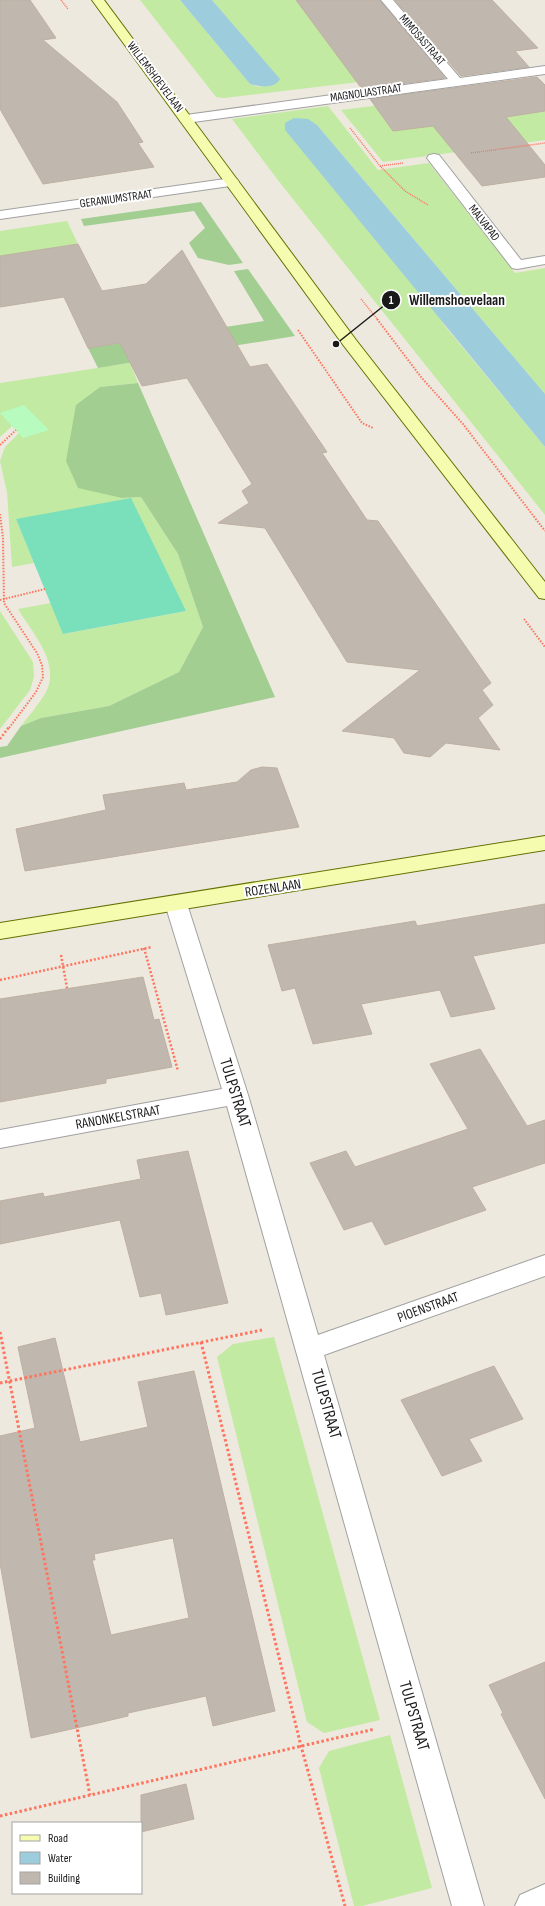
<svg xmlns="http://www.w3.org/2000/svg" width="545" height="1906" font-family="'Sofia Sans Condensed',sans-serif">
<rect width="100%" height="100%" fill="#ede9df"/>
<g fill="#c3eaa2">
<polygon points="140,0 180,0 250,84 259,87 279,79 212,0 296,0 345,65 401,77 224,98 216,97"/>
<polygon points="545,84 545,140 383,162 341,110"/>
<polygon points="328,106 378,170 429,163 515,273 545,268 545,394 317,125 445,326 545,447 545,515 277,179 232,119"/>
<polygon points="67,221 78,244 0,256 0,231"/>
<path d="M 130,363 L 138,383 L 100,387 L 122,498 L 141,497 L 178,554 L 203,627 L 179,672 L 109,706 L 41,718 L 21,726 C 29,716 38,705 45,694 C 62,664 33,634 18,609 L 51,603 L 64,634 L 186,611 L 16,519 L 34,563 L 12,567 L 7,492 L 0,461 L 5,447 L 19,433 L 12,426 L 0,437 L 0,383 Z"/>
<polygon points="0,611 33,662 34,677 30,690 0,729"/>
<polygon points="274,1337 380,1720 324,1733 307,1722 217,1357 233,1344"/>
<polygon points="390,1735 432,1888 362,1906 354,1906 319,1768 329,1751"/>
</g>
<g fill="#a2ce92">
<polygon points="201,202 243,263 229,265 198,258 189,243 205,228 194,211 84,226 81,219"/>
<polygon points="248,269 295,336 98,368 88,348 264,321 234,271"/>
<polygon points="138,383 275,697 0,758 0,747 7,746 21,726 41,718 109,706 179,672 203,627 178,554 141,497 122,498 78,488 66,461 76,405 100,387"/>
</g>
<polygon fill="#b8fbbf" points="24,405 49,430 23,438 0,413"/>
<polygon fill="#79e0bb" points="131,498 186,611 63,634 16,519"/>
<g fill="#9dcddd">
<path d="M 180,0 L 212,0 L 280,79 C 274,90 259,86 250,84 Z"/>
<polygon points="294,118 308,119 317,125 545,394 545,447 285,130 285,123"/>
</g>
<g fill="#c0b8af" stroke="#bfafa1" fill-rule="evenodd">
<polygon points="0,0 30,0 56,38 43,40 117,102 143,142 138,143 154,167 43,184 0,109"/>
<polygon points="296,0 380,0 445,78 362,89"/>
<polygon points="395,0 492,0 538,48 515,51 529,67 461,76"/>
<polygon points="537,77 545,85 545,111 506,117 545,165 545,177 482,186 433,126 393,131 370,99"/>
<polygon points="78,244 102,291 146,284 182,250 250,367 267,364 327,452 322,453 367,520 378,521 491,683 482,690 493,705 478,718 500,750 446,743 430,757 404,753 394,738 342,731 420,670 347,662 265,528 218,523 249,503 242,491 252,484 187,378 142,386 120,343 88,348 64,297 0,307 0,256"/>
<polygon points="262,767 277,768 299,827 25,871 16,829 106,810 103,795 184,783 186,790 237,782 251,770"/>
<polygon points="545,904 545,943 473,956 495,1009 451,1017 440,990 361,1004 372,1034 313,1044 295,988 282,991 268,945 415,921 417,926"/>
<polygon points="143,977 154,1020 159,1019 172,1067 106,1079 106,1083 0,1102 0,999"/>
<polygon points="480,1049 527,1126 545,1120 545,1163 472,1187 486,1210 385,1245 372,1221 344,1230 310,1163 346,1151 355,1167 468,1129 430,1064"/>
<polygon points="188,1151 228,1303 166,1315 161,1293 140,1297 120,1220 0,1244 0,1201 43,1193 44,1197 141,1179 137,1160"/>
<path d="M 55,1338 L 80,1442 L 148,1427 L 138,1382 L 194,1371 L 275,1711 L 213,1726 L 206,1696 L 128,1713 L 128,1716 L 94,1724 L 31,1738 L 0,1563 L 0,1436 L 35,1428 L 18,1347 ZM 173,1538 L 189,1618 L 111,1635 L 92,1560 L 95,1560 L 94,1554 Z"/>
<polygon points="494,1366 523,1419 469,1439 482,1461 442,1476 401,1400"/>
<polygon points="545,1662 545,1799 501,1714 503,1713 489,1685"/>
<polygon points="186,1784 194,1819 141,1832 141,1795"/>
</g>
<g fill="none" stroke-linecap="round" stroke-linejoin="round">
<g stroke="#a1a1a1" stroke-width="2">
<g id="street">
<polygon points="381,0 393,0 460,78 545,66 545,74 186,123 181,122 179,119 181,116 186,115 448,79"/>
<polygon points="434,154 439,155 521,260 545,256 545,264 517,269 512,268 427,158 429,155"/>
<polygon points="232,178 237,179 239,182 237,185 0,219 0,211"/>
<polygon points="176,896 184,899 187,904 248,1095 318,1335 545,1255 545,1276 324,1355 484,1906 452,1906 227,1106 0,1148 0,1130 222,1089 165,904 168,899"/>
<polygon points="545,1884 545,1906 515,1906 520,1895"/>
</g>
</g>
<g stroke="#627201" stroke-width="2">
<g id="secondary">
<polygon points="92,0 104,0 356,340 545,582 545,599 539,598 344,346"/>
<polygon points="545,836 545,850 0,939 0,923"/>
</g>
</g>
<g stroke="#fe745f" stroke-width="1.5" stroke-dasharray="1 1" stroke-linecap="butt">
<polyline points="61,0 68,9"/>
<polyline points="350,128 380,166 405,191 428,205"/>
<polyline points="471,153 545,143"/>
<polyline points="380,166 403,163"/>
<polyline points="361,299 378,320"/>
</g>
<g stroke="#fe745f" stroke-width="2" stroke-dasharray="1.5 1.5" stroke-linecap="butt">
<polyline points="377,319 421,377 463,424 545,531"/>
<polyline points="298,330 362,423 373,428"/>
<polyline points="0,445 16,430"/>
<polyline points="0,514 3,538 4,603 37,653 42,665 43,677 36,692 9,728"/>
<polyline points="0,600 45,589"/>
<polyline points="524,619 545,647"/>
</g>
<g stroke="#fe745f" stroke-width="2.5" stroke-dasharray="2 2" stroke-linecap="butt">
<polyline points="0,739 9,727"/>
<polyline points="144,948 178,1071"/>
<polyline points="61,955 67,988"/>
<polyline points="0,980 152,947"/>
</g>
<g stroke="#fe745f" stroke-width="3" stroke-dasharray="2.5 2.5" stroke-linecap="butt">
<polyline points="0,1332 90,1795"/>
<polyline points="201,1342 301,1746 345,1906"/>
<polyline points="0,1383 262,1330"/>
<polyline points="0,1816 375,1729"/>
</g>
<use href="#street" fill="#fff" fill-rule="evenodd"/>
<use href="#secondary" fill="#f5fbaf" fill-rule="evenodd"/>
</g>
<g text-anchor="middle" dominant-baseline="central" stroke-width="4" stroke-linejoin="round" paint-order="stroke">
<g font-size="12" fill="#1a1a1a" stroke="#fff">
<text transform="translate(422 40) rotate(49)">MIMOSASTRAAT</text>
<text transform="translate(155 77) rotate(53)">WILLEMSHOEVELAAN</text>
<text transform="translate(366 93) rotate(-8)">MAGNOLIASTRAAT</text>
<text transform="translate(116 199) rotate(-8)">GERANIUMSTRAAT</text>
<text transform="translate(484 223) rotate(52)">MALVAPAD</text>
</g>
<g font-size="14" fill="#1a1a1a" stroke="#fff">
<text transform="translate(273 888) rotate(-9)">ROZENLAAN</text>
<text transform="translate(118 1117) rotate(-10)">RANONKELSTRAAT</text>
<text transform="translate(428 1307) rotate(-20)">PIOENSTRAAT</text>
</g>
<g font-size="17" fill="#1a1a1a" stroke="#fff">
<text transform="translate(235 1093) rotate(73)">TULPSTRAAT</text>
<text transform="translate(326 1404) rotate(74)">TULPSTRAAT</text>
<text transform="translate(414 1716) rotate(74)">TULPSTRAAT</text>
</g>
</g>
<path fill="none" stroke="#1a1a1a" stroke-width="1.5" d="M336 344L391 300"/>
<g fill="#1a1a1a" stroke="#fff" stroke-width="1.5">
<circle cx="336" cy="344" r="4"/>
<circle cx="391" cy="300" r="10"/>
</g>
<g font-size="12" text-anchor="middle" font-weight="bold" fill="#fff">
<text x="391" y="304">1</text>
</g>
<g font-size="15" text-anchor="middle" font-weight="bold" fill="#1a1a1a" stroke="#fff" stroke-width="4" stroke-linejoin="round" paint-order="stroke">
<text x="457" y="305">Willemshoevelaan</text>
</g>
<rect x="12" y="1822" width="130" height="72" fill="#ffffff" stroke="#a3a3a3"/>
<rect x="20" y="1835" width="20" height="6" fill="#f5fbaf" stroke="#a3a3a3"/>
<text x="48" y="1842" font-size="12" fill="#1a1a1a">Road</text>
<rect x="20" y="1852" width="20" height="12" fill="#9dcddd" stroke="#a3a3a3"/>
<text x="48" y="1862" font-size="12" fill="#1a1a1a">Water</text>
<rect x="20" y="1872" width="20" height="12" fill="#c0b8af" stroke="#a3a3a3"/>
<text x="48" y="1882" font-size="12" fill="#1a1a1a">Building</text>
</svg>
